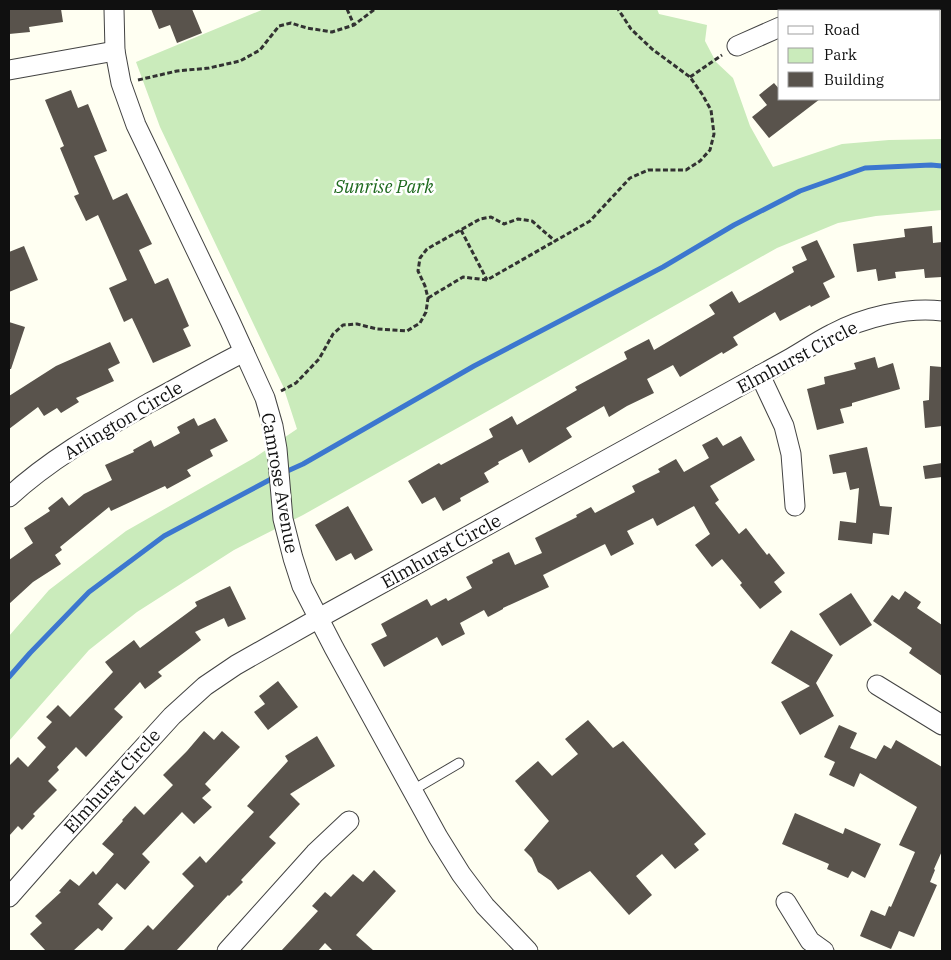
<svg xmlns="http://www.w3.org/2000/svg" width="951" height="960" font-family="'IBM Plex Serif',serif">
<rect width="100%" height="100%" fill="#fffff2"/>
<polygon fill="#caebbb" points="264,9 657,9 659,14 707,25 705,41 716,62 733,78 750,126 773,167 842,144 889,140 942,139 942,210 876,216 838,223 777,248 303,515 234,550 137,612 89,650 9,741 9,636 49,590 126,531 254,458 297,429 283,386 160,127 136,62"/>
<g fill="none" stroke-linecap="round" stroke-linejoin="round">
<g stroke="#3c77cf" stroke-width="5">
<polyline points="283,473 303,464 474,366 663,267 734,225 800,191 865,168 931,165 942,166"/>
<polyline points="9,677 30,653 89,592 164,536 275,477"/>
</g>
</g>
<g fill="#59534c">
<polygon points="9,9 61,9 63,22 29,27 30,32 9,34"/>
<polygon points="151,9 192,9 202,33 177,43 170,25 159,29"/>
<polygon points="774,83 780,90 780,99 820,99 769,138 752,117 767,105 759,95"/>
<polygon points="71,90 78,108 88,104 107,151 94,156 113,200 127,193 152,244 139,250 155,284 168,278 189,326 183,329 191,346 153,363 132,318 124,322 109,288 127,280 98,215 86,221 74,196 79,194 60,148 64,146 45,100"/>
<polygon points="932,226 933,243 942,242 942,277 925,278 924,269 895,272 896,278 878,281 876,269 857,272 853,244 905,237 904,229"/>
<polygon points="817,240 835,277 823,283 830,297 811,307 810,305 780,321 775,312 733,337 738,345 723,354 722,352 680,377 673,365 647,379 654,393 627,406 609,417 604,406 566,428 572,437 529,463 522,449 498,462 499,464 484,473 489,482 460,498 461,501 443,511 435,497 422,504 408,481 439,463 441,465 493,437 489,429 512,416 517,425 577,390 575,387 627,359 624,352 649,339 654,350 715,314 709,305 732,291 739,303 794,272 792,267 807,260 801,247"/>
<polygon points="24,246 38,280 9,292 9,252"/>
<polygon points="9,322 25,327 11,369 9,369"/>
<polygon points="110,342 120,363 108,369 114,381 76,398 79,402 61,413 57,408 44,416 38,407 9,429 9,396 56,366"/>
<polygon points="875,357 878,368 893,363 900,389 852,403 852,406 840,409 844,423 817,430 807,389 825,384 824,377 856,369 854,363"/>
<polygon points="930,366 942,367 942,426 925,428 923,401 929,400"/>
<polygon points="194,418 198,426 215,418 228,441 210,450 213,456 187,470 191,476 167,489 165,486 111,511 109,507 60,547 62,550 55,555 61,564 33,582 9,604 9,560 33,543 24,528 50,511 48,508 62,497 69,506 84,494 112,480 105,465 134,452 133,450 151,440 154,447 180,433 177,427"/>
<polygon points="741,436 755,460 710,486 719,500 715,503 739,534 746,528 767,555 769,553 785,573 774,582 782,592 760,609 740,585 742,583 722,559 712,567 695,545 710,534 694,506 657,526 653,518 627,531 634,544 611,556 605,544 543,575 549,587 503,608 503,609 488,617 484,610 460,623 465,634 442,646 437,637 384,667 371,644 387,636 381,624 427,599 431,606 446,598 448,601 472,588 466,577 493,563 492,560 509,552 515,565 542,553 535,538 577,517 576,515 591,507 595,513 635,492 632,486 660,472 658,469 676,459 684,472 709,458 702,445 717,437 723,446"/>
<polygon points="867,447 880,506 892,507 889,535 873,533 872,544 838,540 840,521 856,523 859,488 850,490 846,472 833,474 829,455"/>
<polygon points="942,463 942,477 925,479 923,466"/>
<polygon points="348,506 373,550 355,560 351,553 336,561 315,525"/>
<polygon points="230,586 246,619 228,627 224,618 195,632 201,640 158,672 162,676 145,689 140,682 114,709 123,717 86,757 76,747 57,767 59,770 48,781 57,790 33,814 35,816 22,830 18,826 9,836 9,766 18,757 28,767 46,747 37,738 52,722 46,717 58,705 70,717 113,672 105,662 134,640 140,648 197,606 195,602"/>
<polygon points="905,591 921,602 917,608 942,625 942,676 909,653 912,648 873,621 892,595 899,600"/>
<polygon points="851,593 872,625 840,646 819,614"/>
<polygon points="791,630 833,655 816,683 834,716 800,735 781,702 810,686 771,663"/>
<polygon points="278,681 298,707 268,730 254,712 265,704 259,696"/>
<polygon points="588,720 613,748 623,741 706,834 694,844 699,850 675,869 662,854 636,876 652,895 629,915 590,871 558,890 551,881 538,872 532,858 524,850 549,821 515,781 538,761 552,776 578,754 565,739"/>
<polygon points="839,725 857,733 850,748 876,759 884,745 891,749 896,740 942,767 942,851 934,869 935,870 930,882 937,885 914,937 899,931 891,949 860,936 871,910 885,916 889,906 891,907 915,852 899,845 917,807 860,773 854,787 829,775 835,762 824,757"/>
<polygon points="204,731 214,740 222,731 240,747 205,784 211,790 202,798 212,807 194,824 182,812 142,854 150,862 125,890 117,883 98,904 113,918 102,931 98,928 73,951 46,951 30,934 42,923 35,916 61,892 59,891 70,879 79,886 93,871 96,875 114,854 102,844 123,821 122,820 135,806 144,815 173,785 163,775 187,751"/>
<polygon points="317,736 335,766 290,794 300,804 269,837 276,843 241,880 243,882 229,896 228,895 176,951 123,951 148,925 153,930 194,886 182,874 200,856 206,863 254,812 247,806 288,761 285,756"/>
<polygon points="795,813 843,834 845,828 881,844 865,878 852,871 848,878 827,869 829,864 782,844"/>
<polygon points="374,870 396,891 356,935 374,951 333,951 325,943 318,951 281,951 318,911 312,906 325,892 331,897 353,874 363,882"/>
</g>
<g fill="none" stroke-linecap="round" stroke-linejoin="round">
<g stroke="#434343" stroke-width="11">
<polyline id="lane" points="413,790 459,763"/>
</g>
<g stroke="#434343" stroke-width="21">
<g id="street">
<polyline points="114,9 115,51 121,83 136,125 230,321 265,398 273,426 277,449 283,519 293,558 302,586 334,648 438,837 461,874 485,906 528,951"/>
<polyline points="797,11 800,9"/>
<polyline points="737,46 780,27"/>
<polyline points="9,70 115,51"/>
<polyline points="760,375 784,426 791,454 795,506"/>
<path d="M 9,497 C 50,459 100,431 149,403 C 181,386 212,368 244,352"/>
<polyline points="877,685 942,725"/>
<path d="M 9,897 L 61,838 L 172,716 L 205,686 L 236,665 L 319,618 L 791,358 C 805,350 818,341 832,334 C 864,317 906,307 942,311"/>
<polyline points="786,902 810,941 824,951"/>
<polyline points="227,951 315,853 349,821"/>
</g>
</g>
<g stroke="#323232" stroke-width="3" stroke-dasharray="5 2.5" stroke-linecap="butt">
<polyline points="347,9 354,25"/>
<polyline points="690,77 722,55"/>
<polyline points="138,80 177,71 209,68 240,61 260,50 279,26 291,23 307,28 332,32 354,25 375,9"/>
<polyline points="461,230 487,280"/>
<polyline points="428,298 463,277 487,280 555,241"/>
<polyline points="281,391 296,383 319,359 333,334 343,325 357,324 377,329 407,331 420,323 426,312 428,298 425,286 418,271 420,258 427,249 480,219 491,217 504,224 518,219 532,221 555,241 590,221 630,178 648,170 686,170 700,161 710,150 714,134 711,110 702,94 690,77 652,49 631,29 618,9"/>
</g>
<use href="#lane" stroke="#fff" stroke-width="9"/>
<use href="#street" stroke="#fff" stroke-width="19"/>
</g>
<g text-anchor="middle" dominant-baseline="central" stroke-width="5" stroke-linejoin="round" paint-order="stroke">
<g font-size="18" font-style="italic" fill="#1e691e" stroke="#fff">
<text x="384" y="186">Sunrise Park</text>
</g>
<g font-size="18" fill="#101010" stroke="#fff">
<text transform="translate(797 357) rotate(-28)">Elmhurst Circle</text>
<text transform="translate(123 420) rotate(-31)">Arlington Circle</text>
<text transform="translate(280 483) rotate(80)">Camrose Avenue</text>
<text transform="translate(441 551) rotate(-29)">Elmhurst Circle</text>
<text transform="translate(112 781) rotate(-48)">Elmhurst Circle</text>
</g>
</g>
<rect width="951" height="960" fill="none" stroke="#101010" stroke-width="20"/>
<rect x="778" y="10" width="162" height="90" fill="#ffffff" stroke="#9f9f9f"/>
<rect x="788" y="26" width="25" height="8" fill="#ffffff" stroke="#9f9f9f"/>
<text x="824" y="35" font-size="15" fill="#101010">Road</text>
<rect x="788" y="48" width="25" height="15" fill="#caebbb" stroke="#9f9f9f"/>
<text x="824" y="60" font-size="15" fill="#101010">Park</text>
<rect x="788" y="72" width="25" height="15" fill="#59534c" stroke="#9f9f9f"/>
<text x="824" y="85" font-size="15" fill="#101010">Building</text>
</svg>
